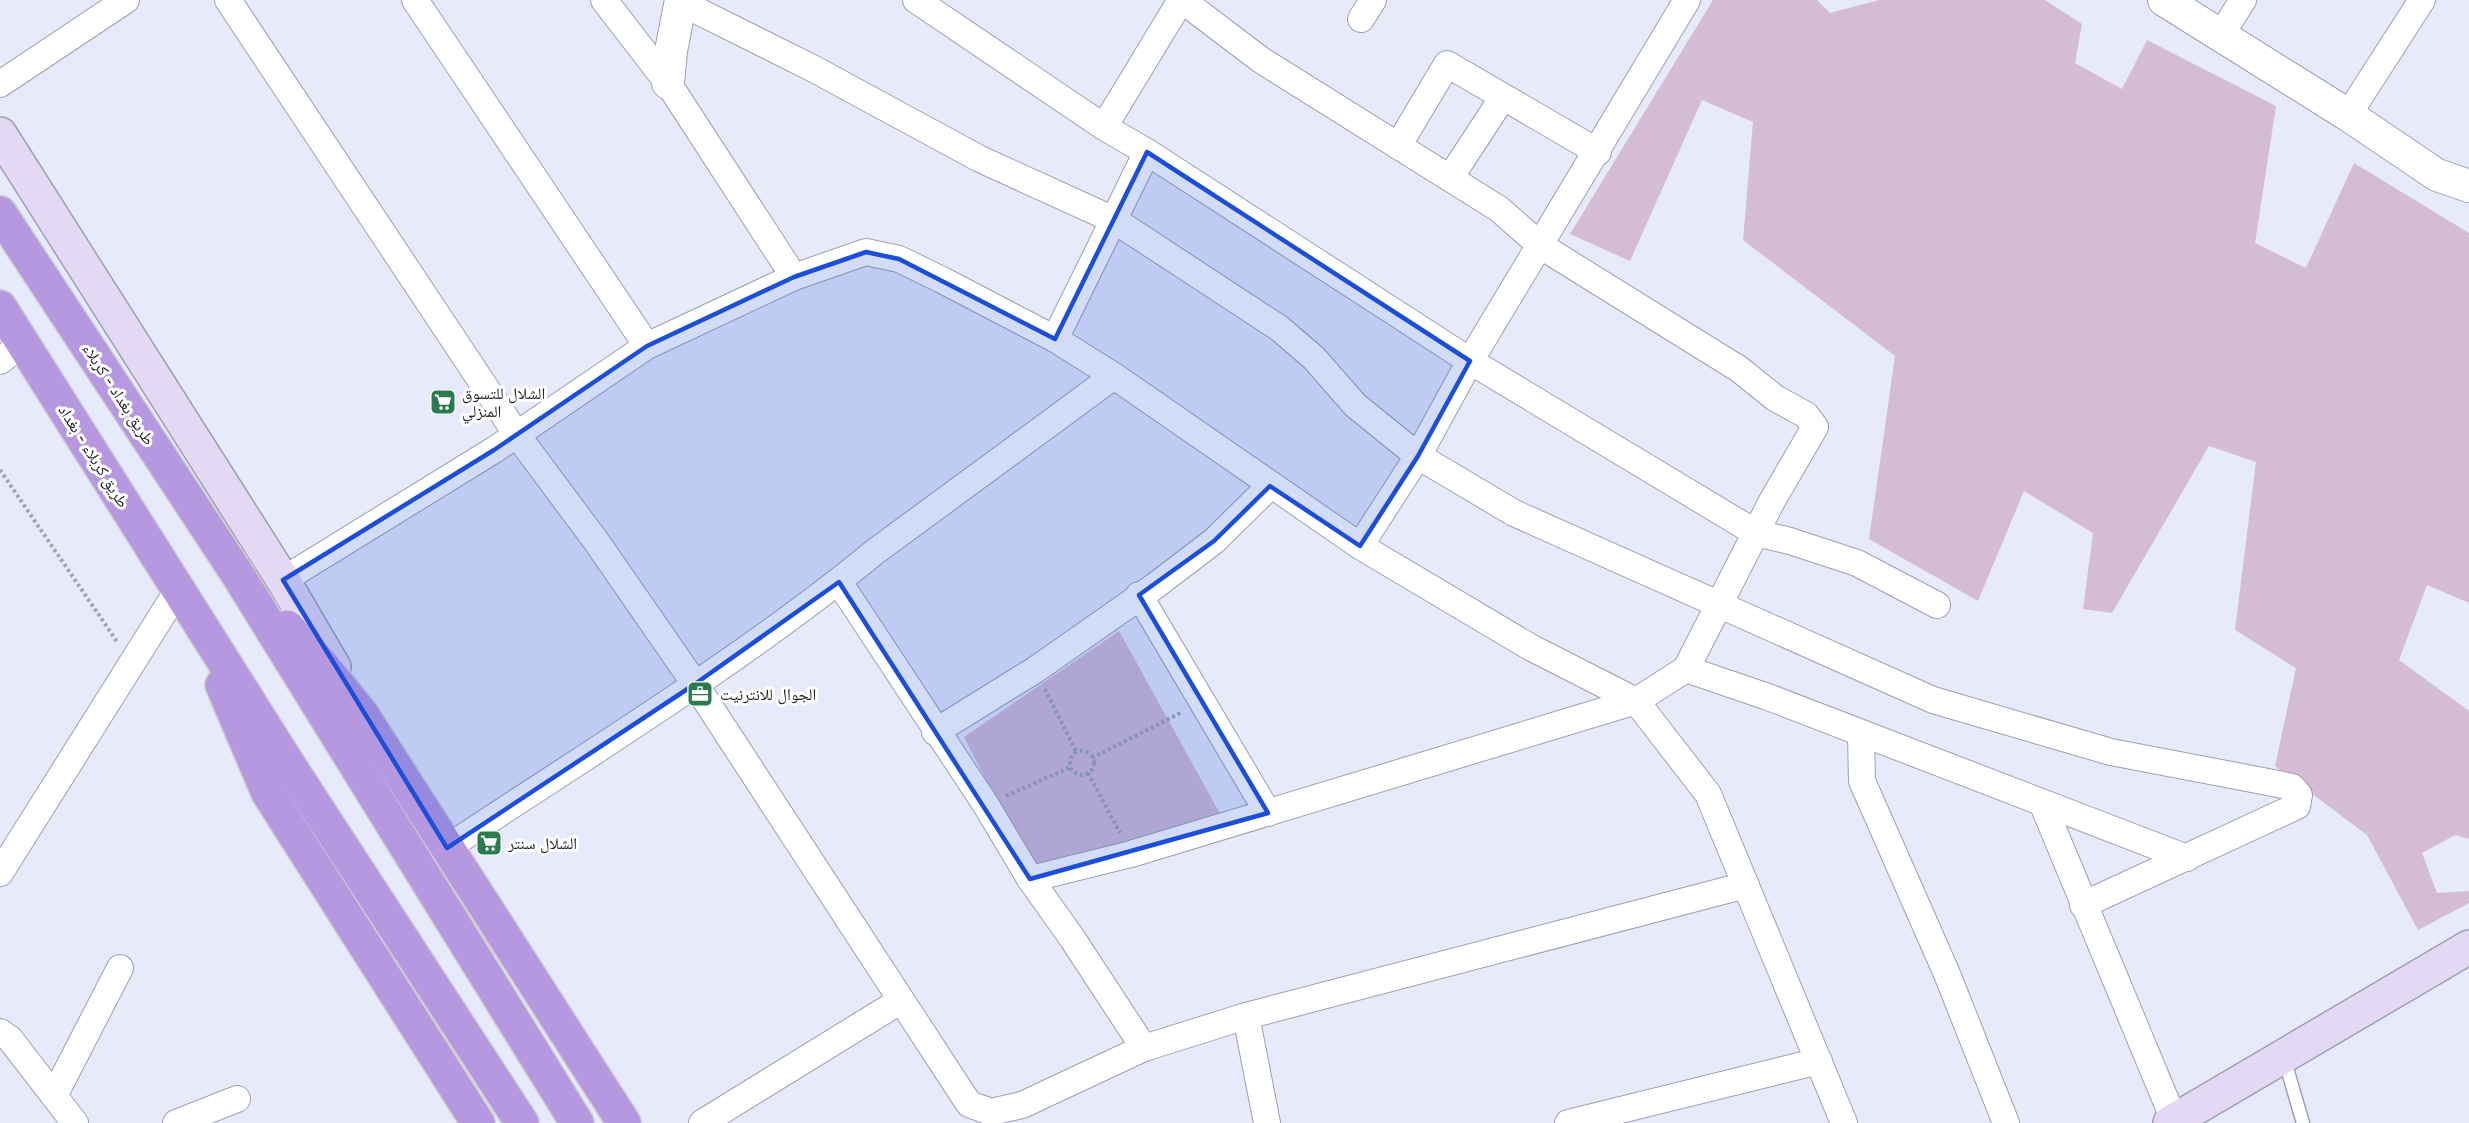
<svg xmlns="http://www.w3.org/2000/svg" width="2469" height="1123" font-family="'Libre Baskerville','Noto Naskh Arabic',serif">
<rect width="100%" height="100%" fill="#e7eafa"/>
<g fill="#d4bcd4">
<polygon points="1713,0 1817,0 1830,13 1879,0 2045,0 2082,24 2075,63 2122,89 2147,40 2276,106 2255,243 2306,268 2354,163 2469,233 2469,603 2427,585 2399,660 2469,711 2469,839 2455,835 2422,853 2437,893 2469,891 2469,903 2418,930 2367,835 2275,766 2296,668 2235,630 2256,462 2209,446 2112,613 2083,609 2093,533 2024,491 1978,601 1869,539 1895,356 1743,240 1753,122 1702,100 1630,261 1570,234"/>
<polygon points="1119,631 1223,819 1030,866 964,737"/>
</g>
<g fill="none" stroke-linecap="round" stroke-linejoin="round">
<g stroke="#9ea0af" stroke-width="15">
<polyline id="service" points="2284,1058 2303,1123"/>
</g>
<g stroke="#9ea0af" stroke-width="28">
<g id="minor">
<polyline points="228,0 517,435 596,541 695,684 969,1104 991,1112 1022,1105 1144,1048 1246,1016 1746,885"/>
<polyline points="415,0 647,346"/>
<polyline points="604,0 668,83 794,277 866,252 899,259 944,281 1055,339 1114,376 1360,546 1530,647 1636,701 1708,794 1844,1123"/>
<polyline points="916,0 1104,127 1147,152 1470,361 1756,533 1790,541 1857,563 1937,605"/>
<polyline points="680,2 814,69 980,159 1114,220 1279,328 1314,358 1355,405 1418,456 1514,513 1933,700 2111,752 2273,783 2292,787 2299,795 2297,806 2083,905"/>
<polyline points="1361,19 1373,0"/>
<polyline points="2220,36 2243,0"/>
<polyline points="0,84 126,0"/>
<polyline points="2348,115 2422,0"/>
<polyline points="1104,127 1181,0"/>
<polyline points="1398,146 1447,64 1598,152"/>
<polyline points="1450,178 1503,97"/>
<polyline points="1055,339 1147,152"/>
<polyline points="0,361 23,343"/>
<polyline points="1360,546 1418,456 1470,361 1687,0"/>
<polyline points="283,580 494,450 647,346 794,277"/>
<polyline points="839,582 986,805 1030,879 1072,938 1144,1048"/>
<polyline points="1139,595 1268,813"/>
<polyline points="1686,669 1768,697 2187,858"/>
<polyline points="935,732 1035,670 1155,586 1214,541 1270,486"/>
<polyline points="1861,735 1862,781 1947,974 2006,1123"/>
<polyline points="2043,805 2174,1120"/>
<path d="M 447,848 C 591,752 742,661 876,551 L 1114,376"/>
<polyline points="0,873 178,590"/>
<polyline points="1030,879 1131,854 1636,701 1686,669 1772,501 1815,427 1806,415 1775,398 1739,369 1541,246 1499,209 1261,60 1182,0"/>
<polyline points="1246,1016 1267,1123"/>
<polyline points="0,1032 10,1039 75,1123"/>
<polyline points="54,1096 120,968"/>
<polyline points="176,1123 237,1099"/>
<polyline points="702,1123 900,1001"/>
<polyline points="1568,1123 1819,1061"/>
</g>
</g>
<g stroke="#9ea0af" stroke-width="34">
<g id="tertiary">
<polyline points="2164,0 2348,115 2437,175 2469,186"/>
<polyline points="668,83 671,51 681,0"/>
</g>
</g>
<g stroke="#9ea0af" stroke-width="36">
<g id="secondary">
<polyline points="0,134 283,580 334,667"/>
<polyline points="2170,1123 2469,947"/>
</g>
</g>
<g stroke="#cdcdcf" stroke-width="36">
<g id="trunk">
<polyline points="0,213 238,575 577,1123"/>
<polyline points="0,307 289,765 522,1123"/>
<polyline points="287,627 323,666 361,713 624,1123"/>
<polyline points="222,685 268,793 478,1123"/>
</g>
</g>
<g stroke="#a1a4b0" stroke-width="4" stroke-dasharray="3 3" stroke-linecap="butt">
<polyline points="0,470 118,643"/>
<polyline points="1045,689 1077,753"/>
<circle cx="1082" cy="763" r="12"/>
<polyline points="1092,758 1182,712"/>
<polyline points="1088,773 1120,833"/>
<polyline points="1006,796 1071,767"/>
</g>
<use href="#service" stroke="#fff" stroke-width="12"/>
<use href="#minor" stroke="#fff" stroke-width="26"/>
<use href="#tertiary" stroke="#fff" stroke-width="32"/>
<use href="#secondary" stroke="#e3d9f4" stroke-width="33"/>
<use href="#trunk" stroke="#b698e0" stroke-width="33"/>
</g>
<path fill="#1d4ed8" fill-opacity="0.2" stroke="#1d4ed8" stroke-width="4.5" stroke-linejoin="round" d="M 1147,152 L 1470,361 L 1418,456 L 1360,546 L 1270,486 L 1214,541 L 1139,595 L 1268,813 L 1030,879 L 839,582 L 695,684 L 447,848 L 283,580 L 494,450 L 647,346 L 794,277 L 866,252 L 899,259 L 1055,339 Z"/>
<defs>
<g id="supermarket-square" transform="scale(1.35)"><rect x="-9" y="-9" width="18" height="18" rx="4" fill="#2a7c4e" stroke="#fff"/><path d="M-6-5.5h2.5l.6 2H6L4.5 2H-2.5L-4.4-4H-6ZM-1.5 3.2a1.3 1.3 0 1 0 .1 0ZM3 3.2a1.3 1.3 0 1 0 .1 0Z" fill="#fff"/></g>
<g id="office-square" transform="scale(1.35)"><rect x="-9" y="-9" width="18" height="18" rx="4" fill="#2a7c4e" stroke="#fff"/><path d="M-6-3h4V-5.5h4V-3h4V5H-6ZM-1-4.5V-3h2v-1.5ZM-6 0V1H6V0Z" fill="#fff"/></g>
</defs>
<g fill-rule="evenodd">
<use href="#supermarket-square" x="443" y="402"/>
<use href="#office-square" x="700" y="694"/>
<use href="#supermarket-square" x="489" y="843"/>
</g>
<g text-anchor="middle" dominant-baseline="central" stroke-width="6" stroke-linejoin="round" paint-order="stroke">
<g font-size="16" fill="#1c1d23" stroke="#fff" text-anchor="start">
<text x="462" y="393">الشلال للتسوق<tspan x="462" dy="18">المنزلي</tspan></text>
<text x="720" y="694">الجوال للانترنيت</text>
<text x="508" y="843">الشلال سنتر</text>
</g>
<g font-size="16" fill="#1c1d23" stroke="#fff">
<text transform="translate(119 394) rotate(57)">طريق بغداد - كربلاء</text>
<text transform="translate(94 456) rotate(58)">طريق كربلاء - بغداد</text>
</g>
</g>
</svg>
